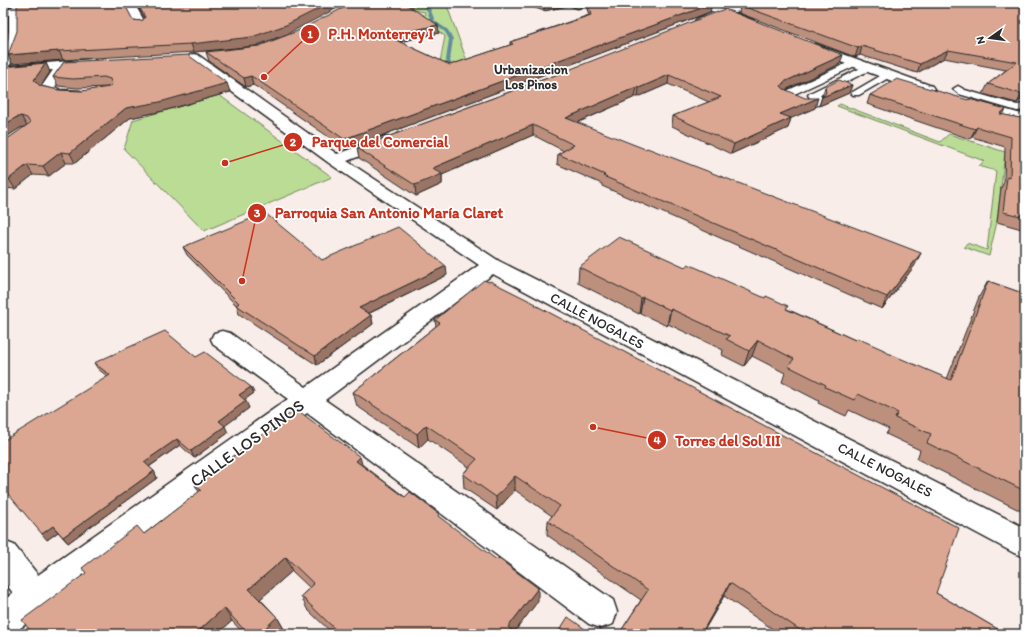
<svg xmlns="http://www.w3.org/2000/svg" width="1028" height="637" font-family="Itim,sans-serif">
<rect width="100%" height="100%" fill="#f8ede9"/>
<filter id="ink" filterUnits="userSpaceOnUse"><feTurbulence type="fractalNoise" baseFrequency=".025" numOctaves="2"/><feDisplacementMap in="SourceGraphic" scale="8" xChannelSelector="R" yChannelSelector="G"/><feConvolveMatrix kernelMatrix="1 2 1 2 8 2 1 2 1" color-interpolation-filters="sRGB"/></filter>
<g filter="url(#ink)">
<g fill="#bbdc95" stroke="#738460">
<polygon points="419,3 446,3 468,64 441,73 440,62 445,36 423,21 425,12 408,9"/>
<polygon points="219,95 332,177 204,231 124,149 133,120"/>
<polygon points="840,104 940,142 949,134 1005,152 997,222 989,256 964,247 967,243 987,250 996,171 979,166 984,161 837,106"/>
</g>
<g fill="none" stroke-linecap="round" stroke-linejoin="round">
<polygon fill="#628d9c" fill-rule="evenodd" points="424,3 428,3 435,21 448,30 453,39 450,60 452,66 448,66 446,60 449,39 445,32 431,22"/>
<g stroke="#2b2b2b" stroke-width="3">
<g id="service">
<polygon points="565,3 576,3 582,6 578,8"/>
<polygon points="854,60 857,61 858,63 857,65 788,97 782,97 780,95 782,93"/>
<path d="M 867,65 L 870,66 L 871,68 L 870,70 L 820,95 L 822,98 L 820,104 C 812,108 804,109 797,102 L 802,99 L 810,102 L 812,101 L 808,95 L 810,93 Z"/>
<polygon points="887,72 890,73 891,75 890,77 859,95 853,95 851,93"/>
<polygon points="958,86 965,90 1017,105 1025,104 1025,110 1017,111 959,94 953,89"/>
</g>
</g>
<g stroke="#2b2b2b" stroke-width="3">
<g id="minor">
<polygon points="18,3 36,3 35,5 19,10 20,37 17,49 11,63 9,66 3,66 3,54 9,31 9,9"/>
<polygon points="124,3 134,3 147,26 145,28 137,28"/>
<polygon points="745,3 762,3 761,5 728,14 705,23 697,23 695,21 697,19 720,10"/>
<polygon points="194,54 198,55 337,154 381,138 386,136 391,138 394,141 391,144 347,161 499,261 1025,528 1025,557 1014,553 493,274 325,400 613,600 617,612 613,624 601,628 589,624 307,413 15,632 3,634 3,600 13,593 3,580 3,541 14,545 38,575 288,399 214,345 211,339 214,333 222,331 230,333 306,387 479,265 329,163 190,61 188,58 190,55"/>
<path d="M 92,59 L 96,60 L 98,63 L 96,66 L 67,69 L 55,87 L 60,90 L 80,91 L 82,94 L 80,97 C 68,100 48,100 40,89 L 53,70 L 3,75 L 3,67 Z"/>
</g>
</g>
<g stroke="#2b2b2b" stroke-width="3">
<g id="secondary">
<polygon points="695,3 709,3 753,20 755,22 753,24 745,24 696,5"/>
<polygon points="815,44 932,86 934,89 932,92 922,92 811,51 809,48 811,45"/>
<polygon points="975,101 1025,115 1025,124 970,108 968,105 970,102"/>
</g>
</g>
<use href="#service" fill="#fff" fill-rule="evenodd"/>
<use href="#minor" fill="#fff" fill-rule="evenodd"/>
<use href="#secondary" fill="#fff" fill-rule="evenodd"/>
</g>
<g fill="#bd907e" stroke="#2b2b2b">
<polygon points="136,3 195,3 287,34 255,46 194,52 63,60 12,64 8,55 133,20 142,21 144,18"/>
<polygon points="521,3 568,3 567,6 544,11"/>
<polygon points="585,3 708,3 710,12 346,149 258,88 253,85 246,87 209,61 206,52 259,46 295,32 411,8 439,33 400,42 450,65 510,45 510,42 589,15"/>
<polygon points="713,3 739,3 724,7"/>
<polygon points="1025,3 1025,97 1017,103 983,94 988,84 1006,70 944,58 917,73 860,55 855,57 739,13 740,5"/>
<polygon points="64,62 230,92 163,111 130,118 75,163 66,163 49,176 33,175 15,189 3,188 3,142 27,126 20,128 3,139 3,67 46,63 50,72 41,86 59,90 82,91 110,87 77,88 58,86 53,77"/>
<polygon points="840,64 786,90 815,108 791,118 788,128 731,154 672,126 673,116 709,102 668,84 638,97 635,97 577,123 915,265 882,309 602,186 602,184 557,164 558,154 564,151 533,135 442,175 442,184 416,196 359,158 357,148 553,76"/>
<polygon points="852,85 849,93 819,106 825,87"/>
<polygon points="870,95 1003,115 1025,119 1025,230 997,222 1001,188 1004,182 1005,147 972,137 970,139 867,104"/>
<polygon points="183,247 322,260 447,275 368,314 371,315 373,324 317,365 239,314 237,306 187,255"/>
<polygon points="579,267 685,267 787,309 855,340 947,379 979,297 988,281 1022,293 1025,268 1025,513 917,459 920,450 886,434 889,429 849,410 846,416 818,403 819,401 782,382 785,373 752,356 744,366 722,355 723,350 668,324 667,326 640,313 639,314 578,283"/>
<polygon points="536,305 936,593 1006,634 780,634 724,596 702,634 619,634 641,600 547,535 548,521 552,516 515,490 497,510 464,488 463,474 469,467 428,439 419,448 357,406 353,392 436,326 435,320"/>
<polygon points="196,357 251,387 254,393 244,400 249,408 224,426 228,433 194,458 180,445 149,467 154,471 157,478 68,543 58,532 47,540 107,376 98,369 94,363"/>
<polygon points="363,465 405,497 440,518 538,601 514,632 516,634 333,634 307,609 301,596 310,588 292,571 260,599 277,617 284,629 279,634 244,634 232,621 217,634 28,634 144,534 199,492 195,485"/>
<polygon points="1025,627 1025,634 1017,634"/>
</g>
<g fill="#9a7566" stroke="#2b2b2b">
<polygon points="4,3 16,3 8,9 8,37 6,48 3,53"/>
<polygon points="330,3 347,3 287,34 255,46 194,52 191,44"/>
<polygon points="404,3 420,3 404,11"/>
<polygon points="544,3 568,3 567,6 544,11"/>
<polygon points="725,3 739,3 724,7"/>
<polygon points="712,4 710,12 346,149 344,139"/>
<polygon points="438,25 439,33 388,44 387,36"/>
<polygon points="862,46 860,55 855,57 858,48"/>
<polygon points="948,50 944,58 917,73 920,64"/>
<polygon points="59,51 63,60 12,64 8,55"/>
<polygon points="843,55 840,64 781,92 781,86 784,82"/>
<polygon points="46,63 50,72 39,89 34,80"/>
<polygon points="669,75 668,84 638,97 639,88"/>
<polygon points="251,76 253,85 246,87 244,78"/>
<polygon points="227,83 230,92 163,111 130,118 75,163 70,153 126,108"/>
<polygon points="852,85 849,93 819,106 822,97"/>
<polygon points="637,87 635,97 565,128 566,118"/>
<polygon points="1025,92 1025,97 1017,103 1022,94"/>
<polygon points="818,98 815,108 778,124 780,114"/>
<polygon points="1006,109 1001,119 1000,114"/>
<polygon points="21,116 27,126 20,128 3,139 3,126 15,118"/>
<polygon points="791,118 788,128 731,154 734,144"/>
<polygon points="533,125 533,135 442,175 442,184 416,196 415,185 433,168"/>
<polygon points="977,127 972,137 970,139 975,129"/>
<polygon points="61,152 66,163 49,176 43,166"/>
<polygon points="27,165 33,175 15,189 9,179"/>
<polygon points="921,253 915,265 882,309 887,297"/>
<polygon points="446,266 447,275 361,317 359,308"/>
<polygon points="643,297 640,313 639,314 641,298"/>
<polygon points="671,309 668,324 667,326 670,310"/>
<polygon points="371,315 373,324 317,365 315,356"/>
<polygon points="758,340 752,356 744,366 749,351"/>
<polygon points="251,387 254,393 241,402 239,395"/>
<polygon points="246,401 249,408 222,428 219,421"/>
<polygon points="426,425 428,439 419,448 417,434"/>
<polygon points="225,426 228,433 194,458 191,451"/>
<polygon points="177,439 180,445 147,468 144,462"/>
<polygon points="360,457 364,471 356,461"/>
<polygon points="154,471 157,478 68,543 63,537"/>
<polygon points="515,476 515,490 497,510 496,497"/>
<polygon points="53,526 58,532 47,540 42,534"/>
<polygon points="286,557 292,571 257,602 249,589"/>
<polygon points="730,583 724,596 702,634 701,634"/>
<polygon points="538,588 538,601 513,634 508,627"/>
<polygon points="224,608 232,621 217,634 195,634"/>
<polygon points="277,617 284,629 279,634 259,634"/>
</g>
<g fill="#dca792" stroke="#2b2b2b">
<polygon points="3,3 4,3 3,30"/>
<polygon points="17,3 124,3 133,20 142,21 145,17 137,3 195,3 199,5 202,3 330,3 286,25 252,37 191,44 59,51 8,55 17,31"/>
<polygon points="353,3 404,3 438,25 387,36 450,65 513,44 510,42 591,15 588,3 708,3 712,4 344,139 256,79 251,76 244,78 206,52 259,46 295,32"/>
<polygon points="747,3 1025,3 1025,92 1022,94 988,84 1017,62 948,50 920,64 862,46 858,48 740,5"/>
<polygon points="725,9 843,55 784,82 781,86 784,89 805,98 818,98 780,114 791,118 734,144 673,116 721,97 669,75 639,88 637,87 566,118 645,149 647,148 921,253 887,297 603,176 605,175 558,154 574,145 533,125 433,168 442,174 415,185 357,148 553,76"/>
<polygon points="188,55 227,83 160,102 126,108 70,153 61,152 43,166 27,165 9,179 3,178 3,142 30,123 27,118 21,116 15,118 3,126 3,67 46,63 34,80 40,86 59,90 82,91 109,87 112,84 110,79 104,77 73,79 53,77 64,62"/>
<polygon points="897,79 968,100 969,99 1006,109 1000,114 1025,119 1025,217 1003,212 1007,177 1010,178 1011,137 977,127 975,129 870,95"/>
<polygon points="839,80 852,85 822,97 826,93 825,87"/>
<polygon points="265,213 322,260 398,227 446,266 359,308 371,315 315,356 236,305 239,303 183,247"/>
<polygon points="619,237 685,267 688,264 765,298 766,296 788,306 786,309 855,340 857,338 884,350 883,351 951,380 988,281 1025,294 1025,491 927,443 931,434 895,418 898,413 858,394 854,400 825,387 826,385 788,366 794,359 758,340 749,351 726,339 730,336 671,309 670,310 643,297 641,298 579,267"/>
<polygon points="484,280 489,282 490,281 536,304 535,305 959,528 936,593 1006,634 806,634 730,583 701,634 619,634 648,590 548,521 560,506 515,476 496,497 463,474 477,459 426,425 417,434 353,392 440,323 435,320"/>
<polygon points="165,331 196,357 205,352 251,387 239,395 246,401 219,421 225,426 191,451 177,439 144,462 154,471 63,537 53,526 42,534 3,488 3,441 110,375 94,363"/>
<polygon points="296,409 360,457 356,461 405,497 410,492 439,514 438,516 497,560 498,558 538,588 508,627 516,634 340,634 301,596 314,584 286,557 249,589 277,617 259,634 248,634 224,608 195,634 28,634 31,632 22,620 86,573 82,568 137,526 144,534 201,490 195,485"/>
<polygon points="568,617 592,634 557,634"/>
</g>
</g>
<g text-anchor="middle" dominant-baseline="central" stroke-width="3.5" stroke-linejoin="round" paint-order="stroke">
<g font-size="13" font-weight="bold" fill="#2b2b2b" stroke="#fff">
<text x="531" y="69">Urbanizacion<tspan x="531" dy="15">Los Pinos</tspan></text>
</g>
<g font-size="14" fill="#2b2b2b" stroke="#fff">
<text transform="translate(597 321) rotate(28)">CALLE NOGALES</text>
<text transform="translate(885 470) rotate(27)">CALLE NOGALES</text>
</g>
<g font-size="17" fill="#2b2b2b" stroke="#fff">
<text transform="translate(247 443) rotate(-36)">CALLE LOS PINOS</text>
</g>
</g>
<path fill="none" stroke="#c8321e" stroke-width="1.5" d="M264 77L310 34M225 163L293 142M242 281L257 213M593 427L657 440"/>
<g fill="#c8321e" stroke="#fff" stroke-width="1.5">
<circle cx="264" cy="77" r="4"/>
<circle cx="225" cy="163" r="4"/>
<circle cx="242" cy="281" r="4"/>
<circle cx="593" cy="427" r="4"/>
<circle cx="310" cy="34" r="10"/>
<circle cx="293" cy="142" r="10"/>
<circle cx="257" cy="213" r="10"/>
<circle cx="657" cy="440" r="10"/>
</g>
<g font-size="12" text-anchor="middle" font-weight="bold" fill="#fff">
<text x="310" y="38">1</text>
<text x="293" y="146">2</text>
<text x="257" y="217">3</text>
<text x="657" y="444">4</text>
</g>
<g font-size="15" text-anchor="middle" font-weight="bold" fill="#c8321e" stroke="#fff" stroke-width="3.5" stroke-linejoin="round" paint-order="stroke">
<text x="381" y="39">P.H. Monterrey I</text>
<text x="380" y="147">Parque del Comercial</text>
<text x="389" y="218">Parroquia San Antonio María Claret</text>
<text x="728" y="446">Torres del Sol III</text>
</g>
<rect width="1028" height="637" fill="none" stroke="#fff" stroke-width="16"/>
<rect x="8" y="8" width="1012" height="621" fill="none" stroke="#2b2b2b" stroke-width="1.5" filter="url(#ink)"/>
<g transform="translate(990 38) rotate(256)" stroke="#ffffff" stroke-width="3" paint-order="stroke">
<path d="M0-3L7 15L0 10L-7 15Z" fill="#2b2b2b"/>
<text y="-6" font-size="11" font-weight="bold" text-anchor="middle" fill="#2b2b2b">N</text>
</g>
</svg>
